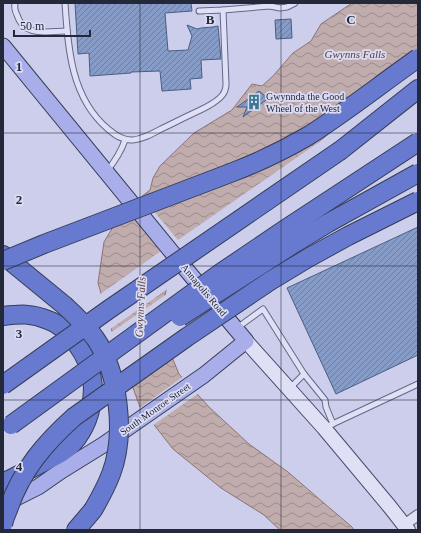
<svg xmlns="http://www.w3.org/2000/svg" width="421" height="533" font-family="Georgia,serif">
<defs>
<pattern id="water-waves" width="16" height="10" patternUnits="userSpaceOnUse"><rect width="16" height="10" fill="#c1acad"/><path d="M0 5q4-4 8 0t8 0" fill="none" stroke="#9c8c8e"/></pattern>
<pattern id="building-hatch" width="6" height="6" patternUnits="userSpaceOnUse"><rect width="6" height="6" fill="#869bc5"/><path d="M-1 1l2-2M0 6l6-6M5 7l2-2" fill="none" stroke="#6d7ea1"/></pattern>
</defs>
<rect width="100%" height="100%" fill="#ccceeb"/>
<polygon fill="url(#water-waves)" stroke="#8f7373" points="352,3 418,3 418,63 369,98 318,143 234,209 170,273 165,295 169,350 179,374 209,407 249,444 288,472 325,504 352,527 354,530 280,530 264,515 221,488 173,449 140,407 112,331 98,283 104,242 122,212 150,190 153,178 160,166 194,133 232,110 252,84 262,86 273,76 293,53 311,41 321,24"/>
<g fill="#ccceeb">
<polygon points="418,49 418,64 342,118 152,209 178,240 332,133 319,145 235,211 172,274 169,288 109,330 99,295 161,251 132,217 121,211 140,195 144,199 279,144 335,109"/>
<polygon points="167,294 170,338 124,369 110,333"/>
<polygon points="184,376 199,393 152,426 138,409"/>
</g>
<g fill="url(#building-hatch)" stroke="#4a5e84">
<polygon points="75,3 191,3 192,11 165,13 168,51 188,50 192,36 187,25 197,29 201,28 213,27 218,26 221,59 201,60 202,78 190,79 191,89 162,91 160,71 131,72 131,73 90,76 89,53 78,54"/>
<polygon points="291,19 292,38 276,39 275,20"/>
<polygon points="259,91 264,95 266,100 243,117 247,107 237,107"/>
<polygon points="418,227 418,355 336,394 287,288"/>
</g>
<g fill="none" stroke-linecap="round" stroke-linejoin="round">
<g stroke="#626987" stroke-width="7">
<g id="service">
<path d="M 15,3 C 14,8 15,11 17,15 C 24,38 48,31 67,31"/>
<path d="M 65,3 C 68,48 71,98 108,129 C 115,135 123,141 133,140 C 143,139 152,134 161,129 C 172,124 183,118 194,113 C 203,109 223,100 225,90 C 226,88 226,86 226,84 L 223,10"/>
<polyline points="199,11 223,10 270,6 280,8 287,7 295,3"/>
<path d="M 107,171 C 115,161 121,152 125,140"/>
<polyline points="237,328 263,309 304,374 290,388"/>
<polyline points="304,374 325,400 326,407 333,424"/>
<polyline points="324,428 418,384"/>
</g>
</g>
<g stroke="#626987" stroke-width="12">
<polyline id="minor" points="404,525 418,515"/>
</g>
<g stroke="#454d69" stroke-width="16">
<polyline id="secondary" points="246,341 324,428 390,507 408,530"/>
</g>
<g stroke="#353e56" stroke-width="17">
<polyline id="primary" points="3,46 184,267 246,341 204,375 103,445 61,471 38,487 6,503"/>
</g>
<g stroke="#353e56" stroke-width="20">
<g id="motorway">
<polyline points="341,150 418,89"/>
<polyline points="3,255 64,305"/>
<path d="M 3,316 C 20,314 32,313 48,320 C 69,327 89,357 92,379 C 95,395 90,418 81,432 C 77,439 70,447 62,452 C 57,456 50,458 44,462 C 30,469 17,476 3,483"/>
<polyline points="76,530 93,510"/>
</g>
</g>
<use href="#service" stroke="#dfe0f6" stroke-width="5"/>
<use href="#minor" stroke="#dfe0f6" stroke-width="10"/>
<use href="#secondary" stroke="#dfe0f6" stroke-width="14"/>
<use href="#primary" stroke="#a9ade9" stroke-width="15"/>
<use href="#motorway" stroke="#687ad0" stroke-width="18"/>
<g stroke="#353e56" stroke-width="20" stroke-linecap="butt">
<g id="motorway-bridge">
<path d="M 3,261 L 44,244 L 233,172 C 259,162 284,150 308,136 C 346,112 381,84 418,58"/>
<path d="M 64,305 C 75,315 86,326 95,338 C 119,373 126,435 111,474 C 106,487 100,498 93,510"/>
<polyline points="180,317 295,243 328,223 418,173"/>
<polyline points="3,385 108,310 341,150"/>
<polyline points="11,425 219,274 284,230 418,142"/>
<path d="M 3,525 C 4,518 7,513 9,507 C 22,470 45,443 74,417 L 187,337 L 270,281 L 308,258 L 348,236 L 418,201"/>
</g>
</g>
<use href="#motorway-bridge" stroke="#687ad0" stroke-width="18"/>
</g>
<path fill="none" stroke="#232939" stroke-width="1" stroke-opacity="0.55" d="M 140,3 L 140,530M 281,3 L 281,530M 3,133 L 418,133M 3,266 L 418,266M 3,400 L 418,400"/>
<defs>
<g id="building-bare" transform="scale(1.2)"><path d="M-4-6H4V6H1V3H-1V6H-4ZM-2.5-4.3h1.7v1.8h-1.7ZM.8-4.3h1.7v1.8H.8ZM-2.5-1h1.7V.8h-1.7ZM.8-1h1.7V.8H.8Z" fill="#387990" stroke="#dbdcf3" stroke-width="2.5" paint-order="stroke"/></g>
</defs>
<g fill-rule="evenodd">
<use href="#building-bare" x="254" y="102"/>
</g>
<g text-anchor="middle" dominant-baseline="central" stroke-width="3.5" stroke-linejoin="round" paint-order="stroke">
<g font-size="10" fill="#232939" stroke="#dbdcf3" text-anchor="start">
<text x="266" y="96">Gwynnda the Good<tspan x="266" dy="12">Wheel of the West</tspan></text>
</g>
<g font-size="10" fill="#232939" stroke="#dbdcf3">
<text transform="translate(204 290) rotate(50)">Annapolis Road</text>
<text transform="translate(155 409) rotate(-35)">South Monroe Street</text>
</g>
<g font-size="11" font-style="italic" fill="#573b34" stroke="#dbdcf3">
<text x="355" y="54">Gwynns Falls</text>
<text transform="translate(140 307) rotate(-87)">Gwynns Falls</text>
</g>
</g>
<g font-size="13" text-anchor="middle" font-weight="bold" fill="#232939" stroke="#dbdcf3" stroke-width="3.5" stroke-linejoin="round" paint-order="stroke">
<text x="210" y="24">B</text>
<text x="351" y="24">C</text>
<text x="19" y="71">1</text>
<text x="19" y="204">2</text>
<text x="19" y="338">3</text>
<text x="19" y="471">4</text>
</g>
<rect width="421" height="533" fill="none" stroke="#232939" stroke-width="8"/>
<path d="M14 30v6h76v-6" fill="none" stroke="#232939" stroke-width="2"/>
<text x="20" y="30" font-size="12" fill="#232939" stroke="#dbdcf3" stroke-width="3" paint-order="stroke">50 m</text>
</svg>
